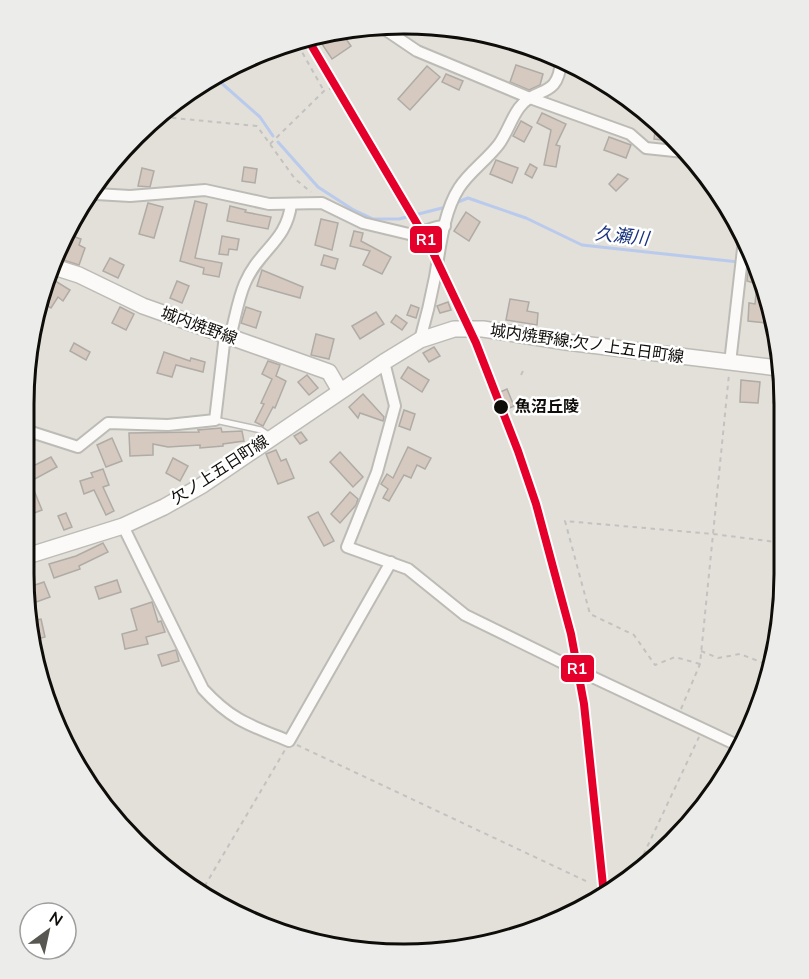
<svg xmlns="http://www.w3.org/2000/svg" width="809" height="979" font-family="'Nunito Sans','Noto Sans JP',sans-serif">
<rect width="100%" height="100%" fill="#e2e0d8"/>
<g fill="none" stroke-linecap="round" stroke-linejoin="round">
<g stroke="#b9caed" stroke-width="3">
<polyline points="218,80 260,117 273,136"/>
<polyline points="278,142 318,187 352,209 373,219 399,219 442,208"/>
<polyline points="458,202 468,198 526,218 582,245 757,264"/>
</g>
</g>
<g fill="#d6c9c0" stroke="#afaba6" stroke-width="1.5">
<polygon points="344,36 351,46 332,59 320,41"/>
<polygon points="516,65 543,74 540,85 529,90 510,82"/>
<polygon points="427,66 440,77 410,110 398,99"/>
<polygon points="446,74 463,81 459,90 442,82"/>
<polygon points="542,113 566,124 556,145 560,146 556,167 544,165 551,130 537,123"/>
<polygon points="521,121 532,127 524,142 513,136"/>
<polygon points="656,124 671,133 670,141 654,139"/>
<polygon points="609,137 631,145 626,158 604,150"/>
<polygon points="496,160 518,168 512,183 490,174"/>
<polygon points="530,164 537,168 532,178 525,174"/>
<polygon points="244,167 257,169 255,183 242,181"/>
<polygon points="142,168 154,171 150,187 138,186"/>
<polygon points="618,174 628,179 616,191 609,184"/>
<polygon points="195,201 207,204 195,258 222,263 219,277 203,274 204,268 180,261"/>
<polygon points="148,203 163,207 154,238 139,234"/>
<polygon points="230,206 246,210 245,212 271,217 268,229 227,221"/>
<polygon points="466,212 480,222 469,241 454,231"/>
<polygon points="321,219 338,223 332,250 315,245"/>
<polygon points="354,231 363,233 361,241 391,257 382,274 363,265 370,251 350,246"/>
<polygon points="69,235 81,239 79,245 85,248 79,265 54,257"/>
<polygon points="222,236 239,239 237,250 229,249 228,255 219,254"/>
<polygon points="324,255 338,259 335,269 321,265"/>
<polygon points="110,258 124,265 118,278 103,271"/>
<polygon points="262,270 303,287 300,298 257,286"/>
<polygon points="748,272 759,275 767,312 766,323 748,321 749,303 755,304 757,284 747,281"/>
<polygon points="52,279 70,290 63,301 58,297 51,308 43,303 43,301 46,289"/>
<polygon points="177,281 189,286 182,303 170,298"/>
<polygon points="510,299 529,302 527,311 538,313 537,325 506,320"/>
<polygon points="448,302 451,310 440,313 437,306"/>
<polygon points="411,305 419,308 416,318 407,315"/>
<polygon points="120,307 134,314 126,330 112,323"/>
<polygon points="246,307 261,312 256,328 241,323"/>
<polygon points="376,312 384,324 360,339 352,326"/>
<polygon points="396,315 407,323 402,330 391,322"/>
<polygon points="316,334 334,339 329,359 311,355"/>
<polygon points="74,343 90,352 86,360 70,351"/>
<polygon points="434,347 440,356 429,362 423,353"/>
<polygon points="164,352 190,361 191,358 205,362 203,372 176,365 172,377 157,373"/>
<polygon points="268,361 280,365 276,376 286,381 275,408 273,407 263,426 255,422 264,404 261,403 272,379 262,374"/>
<polygon points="408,367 429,380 422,392 401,378"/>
<polygon points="307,375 318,388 309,395 298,382"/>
<polygon points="780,377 785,404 785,405 773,403 777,378"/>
<polygon points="741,380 760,382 758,403 740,402"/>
<polygon points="507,389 514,406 505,410 498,393"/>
<polygon points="363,394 384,417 383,421 360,413 358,418 349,407"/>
<polygon points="404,410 415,414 410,430 399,426"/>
<polygon points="221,428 222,432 242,431 244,441 223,444 223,446 200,448 200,445 168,447 153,444 153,455 130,456 129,433 199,432 198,430"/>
<polygon points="301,432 307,440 300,444 294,436"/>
<polygon points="112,438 122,461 106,467 97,445"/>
<polygon points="408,447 431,458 425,469 417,465 411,478 404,475 389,501 383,498 388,489 381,484 387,474 393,478"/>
<polygon points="276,450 281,461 286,459 294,478 278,484 266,454"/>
<polygon points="340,452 363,477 353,487 330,462"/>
<polygon points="51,457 57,467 33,480 27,469"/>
<polygon points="173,458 188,466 180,481 166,473"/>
<polygon points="103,469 109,485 103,487 114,511 106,515 94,490 84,494 80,481 93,477 91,473"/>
<polygon points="33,488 42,510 24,517 24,491"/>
<polygon points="350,492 358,499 356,505 340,523 331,514"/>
<polygon points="318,512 334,541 324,546 308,517"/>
<polygon points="66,513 72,527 64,530 58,516"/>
<polygon points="103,543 108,552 79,566 80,569 54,578 49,564 76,556"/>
<polygon points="117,580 121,592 99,599 95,587"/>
<polygon points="44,582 50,597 28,605 26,588"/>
<polygon points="152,602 158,622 161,621 165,632 146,637 148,644 125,649 122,634 137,630 131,609"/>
<polygon points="41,619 45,637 33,640 30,621"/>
<polygon points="176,650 179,661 162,666 158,655"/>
</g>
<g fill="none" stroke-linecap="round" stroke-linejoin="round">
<polyline stroke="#c2c0b9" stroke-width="10" stroke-dasharray="10 5" stroke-linecap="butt" points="565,664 586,674"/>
<g stroke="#bcbbb5" stroke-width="8">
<polyline id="lane" points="215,420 261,430 270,436"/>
</g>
<g stroke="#bcbbb5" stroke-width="14">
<g id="street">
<polyline points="383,28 417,51 530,98 630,134 646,148 684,152"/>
<path d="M 96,194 L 130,196 L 205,190 L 269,204 L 322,203 L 363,223 L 409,234 C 422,234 432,226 445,226"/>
<path d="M 230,337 C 235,319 238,299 245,283 C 259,250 287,241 291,204"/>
<path d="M 420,340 C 426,319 431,298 435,277 C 440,249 443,213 459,188 C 469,172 487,160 499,144 C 507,133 511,119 519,108 C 536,85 558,100 561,61"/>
<polyline points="384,362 395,406 377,472 347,547 408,569 465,615 565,664"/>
<polyline points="730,363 744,240"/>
<polyline points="25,430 78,447 108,423 168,425 215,420 225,335"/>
<path d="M 123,526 L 203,689 C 232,721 252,726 289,741 L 391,562"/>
<polyline points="586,674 737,745"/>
</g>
</g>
<g stroke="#bcbbb5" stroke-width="18">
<g id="secondary">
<polyline points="51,266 79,275 143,306 329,372 340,391"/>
<polyline points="24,557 123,526 164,507 201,486 384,362 420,340 454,329 483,329 566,342 778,368"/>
</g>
</g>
<g stroke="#c3c2c0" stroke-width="2" stroke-dasharray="4.5 4.5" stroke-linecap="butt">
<polyline points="298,45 324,91"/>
<polyline points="163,117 257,126 295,179 311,192"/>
<polyline points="270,144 324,91 332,88"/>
<polyline points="521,375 523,371"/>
<polyline points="701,651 718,658 740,654 771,666"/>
<polyline points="700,664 675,657 655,665 634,635 590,614 565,521 713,534 784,543"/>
<polyline points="681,709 700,664 729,374"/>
<polyline points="297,745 590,883"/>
<polyline points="632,879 699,737"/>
<polyline points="200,894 285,750"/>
</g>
<use href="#lane" stroke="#fbfaf9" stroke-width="5"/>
<use href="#street" stroke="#fbfaf9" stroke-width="10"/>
<use href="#secondary" stroke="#fbfaf9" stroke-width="15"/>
<g stroke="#fff" stroke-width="12">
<polyline id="rail-1" points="310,43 429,244 476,343 518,451 536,504 571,634 584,704 604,895"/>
</g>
<use href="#rail-1" stroke="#e4002b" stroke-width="8"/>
</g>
<circle fill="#0f0d09" stroke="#fff" stroke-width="2" cx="501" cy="407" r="8"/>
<g text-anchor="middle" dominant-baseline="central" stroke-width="5" stroke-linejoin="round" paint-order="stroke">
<g font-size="16" fill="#0f0d09" stroke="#fff">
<text transform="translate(199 326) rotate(20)">城内焼野線</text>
<text transform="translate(587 344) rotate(8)">城内焼野線;欠ノ上五日町線</text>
<text transform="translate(220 470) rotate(-33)">欠ノ上五日町線</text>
</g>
<g font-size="16" font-weight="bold" fill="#0f0d09" stroke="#fff" text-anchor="start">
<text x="515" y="407">魚沼丘陵</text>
</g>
<g font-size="18" font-style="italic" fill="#17337e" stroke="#fff">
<text transform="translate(622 236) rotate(6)">久瀬川</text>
</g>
</g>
<path d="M0 0H809V979H0ZM404 34H404A370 370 0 0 1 774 404V574A370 370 0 0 1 404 944H404A370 370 0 0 1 34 574V404A370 370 0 0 1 404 34Z" fill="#ececeb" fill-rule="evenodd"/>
<path fill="none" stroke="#0f0d09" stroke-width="3" d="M404 34H404A370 370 0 0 1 774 404V574A370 370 0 0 1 404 944H404A370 370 0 0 1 34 574V404A370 370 0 0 1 404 34Z"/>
<g stroke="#fff" stroke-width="2">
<rect x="409" y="225" width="34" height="29" rx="6" fill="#e4002b"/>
<rect x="560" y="654" width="35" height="29" rx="6" fill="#e4002b"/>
</g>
<g font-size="16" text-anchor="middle" font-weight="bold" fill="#fff">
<text x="426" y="245">R1</text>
<text x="577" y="674">R1</text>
</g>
<g transform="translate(48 931) rotate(33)"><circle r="28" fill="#ffffff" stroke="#9f9e9d" stroke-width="1.5"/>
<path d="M0-4.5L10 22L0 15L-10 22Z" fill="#595751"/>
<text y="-9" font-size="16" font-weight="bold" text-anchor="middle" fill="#0f0d09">N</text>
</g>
</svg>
